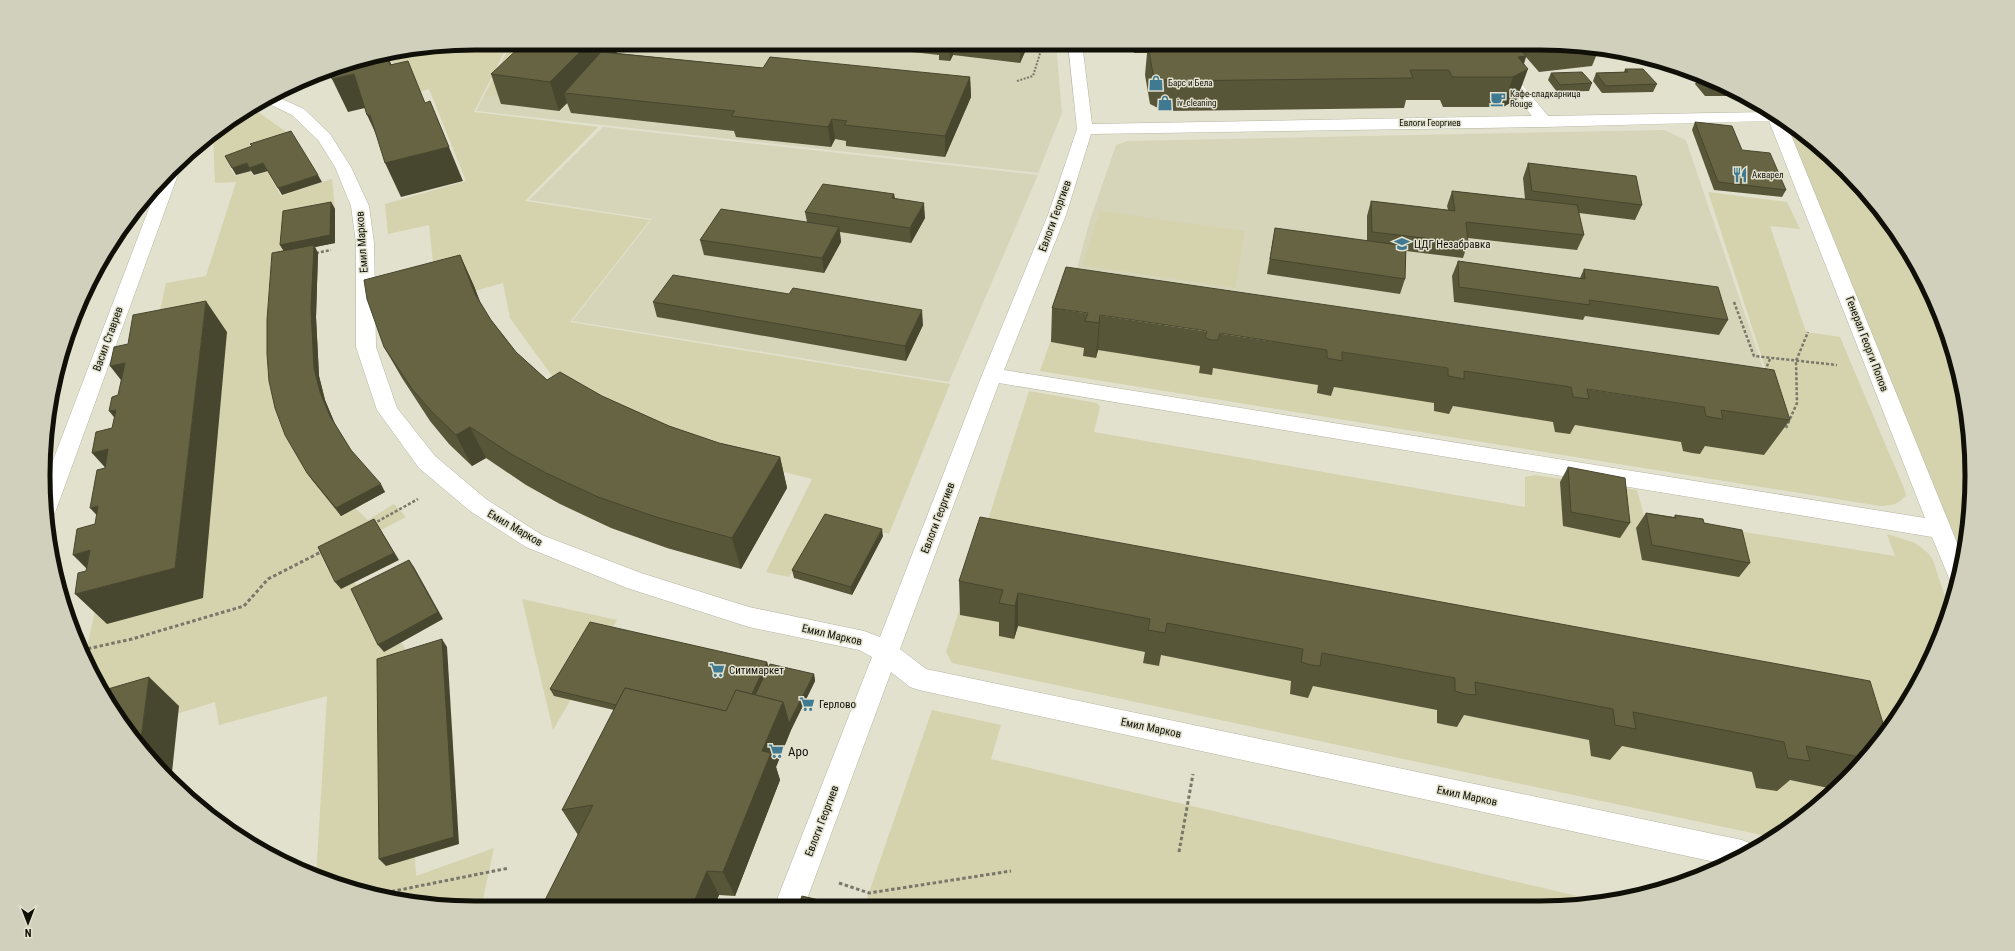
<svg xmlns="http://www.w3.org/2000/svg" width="2015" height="951" font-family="'Roboto Condensed',sans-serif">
<rect width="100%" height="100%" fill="#e2e1cd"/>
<g fill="#d6d5ba">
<polygon points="511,43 1056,43 1062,113 1038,173 476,111"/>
<polygon points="603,127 1038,175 949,382 572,321 652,219 529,200"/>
<polygon points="1664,130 1686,140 1763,368 1077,268 1090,220 1116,145 1128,141"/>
</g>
<g fill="#d5d2ae">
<polygon points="475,43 509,43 474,112 598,127 525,201 650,220 570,322 950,384 889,534 824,516 789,577 766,572 812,479 753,464 555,380 510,318 503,283 396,313 434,271 429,225 388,234 385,204 466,181 429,89 406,96 389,52"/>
<polygon points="512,43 557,43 505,94 484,97"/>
<polygon points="251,107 292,136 228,163 235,176 251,171 254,176 267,171 281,196 332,179 335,208 286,219 329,483 368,520 394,504 406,517 337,553 366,601 375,597 414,664 405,668 416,876 494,848 481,908 391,900 316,877 327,696 219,725 215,702 128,729 101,692 85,657 166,283 206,276 236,182 215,183 213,134"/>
<polygon points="1774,113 1845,170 1899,235 1939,310 1964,391 1972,475 1964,560 1861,327"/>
<path d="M 1708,192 L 1787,202 L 1800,229 L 1770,226 L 1806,332 L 1840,337 L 1903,486 L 1906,495 C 1899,505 1892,505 1880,506 L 1040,371 L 1076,269 L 1766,370 Z"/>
<polygon points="1100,211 1245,231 1235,288 1083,265"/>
<polygon points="1029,391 1097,403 1100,407 1094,432 1525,507 1525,477 1535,475 1637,490 1644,516 1895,556 1887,534 1915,543 1928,553 1933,560 1949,609 1939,641 1883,739 1803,818 1771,837 952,663 946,652"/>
<polygon points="522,599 617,620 553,730"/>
<polygon points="932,710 1001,725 991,759 1603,902 1596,904 864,907"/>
</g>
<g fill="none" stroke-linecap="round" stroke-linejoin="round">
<g stroke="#b5b4a2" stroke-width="1">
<g id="minor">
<path d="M 1068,43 L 1082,43 L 1092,124 L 1532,116 L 1494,68 L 1496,65 L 1506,65 L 1548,116 L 1767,112 L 1768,110 L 1785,120 L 1964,560 L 1956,585 L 1951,583 L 1932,537 L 999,383 L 900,649 L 926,669 L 1742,840 L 1752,844 L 1753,847 L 1724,864 L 919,690 L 910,687 L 891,672 L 804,907 L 774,907 L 872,657 L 859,650 L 749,627 L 627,588 L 526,547 L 470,511 L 419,468 L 377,410 L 356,347 L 356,243 L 351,206 L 335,167 L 318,140 L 292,115 L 261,100 L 273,95 L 304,109 L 330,134 L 351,167 L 369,206 L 374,243 L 376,347 L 397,408 L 435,456 L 486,499 L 542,535 L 641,573 L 749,607 L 864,631 L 880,637 L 982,375 L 1048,215 L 1077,129 ZM 1769,121 L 1925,518 L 1004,370 L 1066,215 L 1091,134 L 1545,127 Z"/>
<polygon points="176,165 180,169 56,510 53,516 46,518 44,484 159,182"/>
</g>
</g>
<polyline stroke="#78776a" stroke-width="2" stroke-dasharray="2 1.5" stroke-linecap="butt" points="1017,81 1033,76 1042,47"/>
<g stroke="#78776a" stroke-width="2.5" stroke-dasharray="3 2" stroke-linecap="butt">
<polyline points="316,253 331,250"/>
<polyline points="85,291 91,290"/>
<polyline points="1734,302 1754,356 1837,365"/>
<polyline points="74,318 79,320"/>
<polyline points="1765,371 1770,359"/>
<polyline points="1786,428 1797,403 1796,361 1808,332"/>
<polyline points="373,524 418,499"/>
</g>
<g stroke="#78776a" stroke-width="3" stroke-dasharray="3.5 2.5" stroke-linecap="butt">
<polyline points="82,650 132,639 244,606 268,579 323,551"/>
<polyline points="1179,852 1193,774"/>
<polyline points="839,883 869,893 1011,871"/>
<polyline points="374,895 509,868"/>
</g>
<use href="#minor" fill="#fff" fill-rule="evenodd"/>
</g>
<g fill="#585639">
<polygon points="626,43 616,53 763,68 970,77 971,97 945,157 846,146 846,141 835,139 831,147 736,137 734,131 571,113 567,103 559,111 501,104 491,74"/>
<polygon points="832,43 1029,43 1020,63 953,55 950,61 939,60 939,55"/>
<polygon points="1133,43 1221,43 1221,44 1237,43 1506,43 1506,44 1540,43 1599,49 1592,66 1539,72 1526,57 1524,64 1517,99 1503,107 1443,107 1440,100 1406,100 1404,108 1164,111 1150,104 1145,75 1147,53 1134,53"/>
<polygon points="1672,66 1700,75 1674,74"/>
<polygon points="1625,69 1657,84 1653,92 1602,93 1593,81 1596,73 1624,72"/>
<polygon points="1551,73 1592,83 1589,91 1557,92 1548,80"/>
<polygon points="1699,76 1706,76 1732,90 1729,96 1705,96 1695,84"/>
<polygon points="1695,122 1786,190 1782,197 1714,190 1692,130"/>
<polygon points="1528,163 1642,205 1635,220 1579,213 1584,235 1577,250 1468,238 1468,243 1463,258 1406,251 1405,279 1400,294 1267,274 1275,228 1367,241 1367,216 1371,201 1448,210 1447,206 1452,191 1525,199 1523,178"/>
<polygon points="894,194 895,199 925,218 911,243 840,232 841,242 824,273 704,255 700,240 807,222 805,212"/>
<polygon points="331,202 335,209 335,243 315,247 318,253 316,317 319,376 325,400 335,424 351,451 385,492 341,516 312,480 307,473 284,251 280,245"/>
<polygon points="460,255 474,286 480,302 491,320 516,352 547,380 602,396 669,426 719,443 780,457 787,488 741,569 667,548 611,528 560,504 526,485 486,458 472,466 449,444 430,421 402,378 384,347"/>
<polygon points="1458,261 1580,278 1584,269 1728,320 1719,335 1585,316 1583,320 1454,302 1452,276"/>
<polygon points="653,302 923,325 906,361 657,317"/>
<polygon points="1052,308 1790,420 1764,455 1705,446 1700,454 1692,453 1683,451 1681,442 1575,425 1570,434 1555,432 1553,422 1453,406 1449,414 1434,411 1434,403 1334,387 1331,396 1317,393 1318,385 1213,368 1212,375 1206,374 1199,373 1200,366 1098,350 1096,358 1083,356 1084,348 1051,342"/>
<polygon points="1568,467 1630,523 1620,538 1563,526 1560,482"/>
<polygon points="1646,513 1674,517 1675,515 1704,523 1750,563 1739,577 1642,560 1636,528"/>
<polygon points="883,536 852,595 794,578 792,570"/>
<polygon points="959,581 1883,739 1833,789 1790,780 1777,791 1756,788 1752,772 1622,746 1610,760 1591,756 1589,740 1464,715 1457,727 1446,725 1437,723 1437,710 1313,686 1308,698 1290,694 1291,681 1161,655 1159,666 1143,663 1145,652 1018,626 1014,639 999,636 999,622 960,615"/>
<polygon points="767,662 768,667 814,674 815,681 791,730 776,767 780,780 735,896 719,895 714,907 541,908 578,835 562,810 614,710 554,696 550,689"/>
</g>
<g fill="#47462e">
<polygon points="589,43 626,43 576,94 564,93 567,103 559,111 550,82"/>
<polygon points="949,43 953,43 953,55 950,61"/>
<polygon points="1020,43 1029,43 1020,63"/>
<polygon points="385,53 387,53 404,98 390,65"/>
<polygon points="1526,56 1520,73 1528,69 1517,99 1503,107 1513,77 1518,57"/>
<polygon points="354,74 369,107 348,112 332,79"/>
<polygon points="970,77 971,97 945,157 945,136"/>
<polygon points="430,101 463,181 401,197 385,163"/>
<polygon points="367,115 370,115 383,149"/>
<polygon points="832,119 835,139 831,147 828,127"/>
<polygon points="247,163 251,171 236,175 232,168"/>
<polygon points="263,163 268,171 254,175 249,168"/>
<polygon points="318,175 322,182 282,195 278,188"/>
<polygon points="894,194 896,209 892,198"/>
<polygon points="331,202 335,209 335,243 315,247 318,253 316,317 319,376 325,400 335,424 330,416 320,392 285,253 280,245"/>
<polygon points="924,203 925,218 911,243 910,228"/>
<polygon points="839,227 841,242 824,273 822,258"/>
<polygon points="460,255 474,286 489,325 475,294"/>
<polygon points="206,301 227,332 203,598 107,624 75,594 175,568"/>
<polygon points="922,310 923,325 906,361 905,346"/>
<polygon points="1100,315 1098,350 1096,358 1099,323"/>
<polygon points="125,363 135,398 110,366"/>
<polygon points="116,410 135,443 109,411"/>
<polygon points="470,427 486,458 472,466 456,435"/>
<polygon points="108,449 120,484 92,453"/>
<polygon points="780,457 787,488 741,569 732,538"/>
<polygon points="381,484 385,492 341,516 336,508"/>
<polygon points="98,506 119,539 90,508"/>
<polygon points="374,519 399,560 341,589 335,582"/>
<polygon points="882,529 883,536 852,595 851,587"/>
<polygon points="90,550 103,585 73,555"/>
<polygon points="409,560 414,567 443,619 384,652 378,645"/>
<polygon points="1018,593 1018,626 1014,639 1015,606"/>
<polygon points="442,639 447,647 459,844 386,866 379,859"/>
<polygon points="767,662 769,669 748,713 734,732"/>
<polygon points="814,674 815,681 791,730 776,767 780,780 735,896 723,872 762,751 783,702"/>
<polygon points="149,677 179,706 171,782 150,760 140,746"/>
<polygon points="707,871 719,895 714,907 692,907"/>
</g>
<g fill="#666442" stroke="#47462e">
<polygon points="524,43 589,43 550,82 491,74"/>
<polygon points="1186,43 1221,43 1221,44 1248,43 1506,43 1506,44 1515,43 1526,56 1518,57 1528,69 1513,77 1452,77 1449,70 1410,70 1413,78 1168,81 1153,74 1148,46"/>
<polygon points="601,52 763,68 770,57 970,77 945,136 844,125 847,121 832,119 828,127 731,116 735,111 564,93"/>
<polygon points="385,53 390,65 408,61 425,103 430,101 449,147 385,163 370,115 367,115 354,74 332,79 329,69 336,66"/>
<polygon points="1625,69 1643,69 1657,84 1606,86 1596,73 1628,72"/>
<polygon points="1582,72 1592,83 1560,85 1551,73"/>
<polygon points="1699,76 1706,76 1728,88 1709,89"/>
<polygon points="1695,122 1732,126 1742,150 1770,153 1786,190 1718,182"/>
<polygon points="291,131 318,175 278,188 263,163 249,168 247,163 232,168 225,156 252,146 250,144"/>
<polygon points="1528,163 1636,176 1642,205 1532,191"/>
<polygon points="823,184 894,194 892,198 924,203 910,228 805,212"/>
<polygon points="1452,191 1577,205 1584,235 1466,222 1468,243 1372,232 1371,201 1455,211"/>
<polygon points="331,202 330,235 280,245 283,211"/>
<polygon points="721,209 839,227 822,258 700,240"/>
<polygon points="1275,228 1406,246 1405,279 1270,259"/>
<polygon points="314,245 311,309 314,368 320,392 330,416 351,450 381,484 336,508 307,473 285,435 275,408 269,381 267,354 267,320 272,253"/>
<polygon points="460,255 475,294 491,320 516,352 547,380 560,372 602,396 669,426 719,443 780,457 732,538 656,517 598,497 546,473 511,454 470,427 456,435 432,412 412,389 384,347 367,299 364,280"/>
<polygon points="1458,261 1585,279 1584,269 1718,287 1728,320 1589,300 1590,305 1459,287"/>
<polygon points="1066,267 1774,370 1790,420 1721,410 1723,419 1715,418 1706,416 1704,407 1587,389 1589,399 1573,397 1571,387 1464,371 1464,379 1448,376 1448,368 1342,352 1342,361 1327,358 1327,350 1220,333 1218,340 1212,340 1205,338 1207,331 1100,315 1099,323 1085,321 1088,313 1052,308"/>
<polygon points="673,275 789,294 793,288 922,310 905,346 653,302"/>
<polygon points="206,301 175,568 75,594 78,573 86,571 90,550 73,555 77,529 95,524 98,506 90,508 97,470 105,468 108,449 92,453 96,432 112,428 116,410 109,411 112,397 118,395 125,363 110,366 114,347 128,344 133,315"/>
<polygon points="1568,467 1625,478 1630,523 1571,512"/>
<polygon points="1646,513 1676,518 1675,515 1703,519 1704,523 1742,530 1750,563 1652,545"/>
<polygon points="825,514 882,529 851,587 792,570"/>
<polygon points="980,517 1870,681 1886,733 1883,739 1864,758 1806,746 1810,761 1788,758 1784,742 1633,712 1636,729 1615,725 1613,709 1475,682 1476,695 1465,694 1455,691 1455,678 1322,653 1320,666 1311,665 1301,662 1303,649 1167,623 1165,633 1148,630 1150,619 1018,593 1015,606 999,603 1003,590 959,581"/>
<polygon points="374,519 394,553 335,582 318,547"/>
<polygon points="409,560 438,612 378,645 351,589"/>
<polygon points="590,622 767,662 752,694 736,690 726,711 625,688 616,705 550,689"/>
<polygon points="442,639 454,837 379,859 377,659"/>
<polygon points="770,664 814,674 789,723 783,702 755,695"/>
<polygon points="149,677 140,746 101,691"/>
<polygon points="625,688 726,711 736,690 783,702 762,751 771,753 723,872 707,871 692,907 541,908 593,805 562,810"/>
<polygon points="802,896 848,907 798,907"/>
</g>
<defs>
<g id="shop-bare" transform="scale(1.2)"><path d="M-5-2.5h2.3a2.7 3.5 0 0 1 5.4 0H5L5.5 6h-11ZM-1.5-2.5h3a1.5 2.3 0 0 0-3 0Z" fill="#3f7a92" stroke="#e2e1cd" stroke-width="2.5" paint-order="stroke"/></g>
<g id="cafe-bare" transform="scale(1.2)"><path d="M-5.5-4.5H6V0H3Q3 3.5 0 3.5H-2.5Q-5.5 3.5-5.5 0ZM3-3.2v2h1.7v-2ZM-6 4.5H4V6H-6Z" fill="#3f7a92" stroke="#e2e1cd" stroke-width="2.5" paint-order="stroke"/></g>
<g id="restaurant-bare" transform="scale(1.2)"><path d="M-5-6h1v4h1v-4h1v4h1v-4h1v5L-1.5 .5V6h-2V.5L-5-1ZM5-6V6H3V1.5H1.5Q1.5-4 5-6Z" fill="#3f7a92" stroke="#e2e1cd" stroke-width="2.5" paint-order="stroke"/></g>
<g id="school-bare" transform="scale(1.2)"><path d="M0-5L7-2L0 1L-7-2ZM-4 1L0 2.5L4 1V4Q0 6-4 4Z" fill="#3f7a92" stroke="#e2e1cd" stroke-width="2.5" paint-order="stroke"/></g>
<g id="supermarket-bare" transform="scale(1.2)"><path d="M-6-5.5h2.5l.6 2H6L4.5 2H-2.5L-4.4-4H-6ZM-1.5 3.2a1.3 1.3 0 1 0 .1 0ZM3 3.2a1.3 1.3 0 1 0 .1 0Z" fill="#3f7a92" stroke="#e2e1cd" stroke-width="2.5" paint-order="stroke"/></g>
</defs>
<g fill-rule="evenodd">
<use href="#shop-bare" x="1156" y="83"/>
<use href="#cafe-bare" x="1498" y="99"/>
<use href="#shop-bare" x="1165" y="103"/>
<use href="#restaurant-bare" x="1740" y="175"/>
<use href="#school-bare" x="1402" y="244"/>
<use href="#supermarket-bare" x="717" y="670"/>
<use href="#supermarket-bare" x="807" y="704"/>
<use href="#supermarket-bare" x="776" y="751"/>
</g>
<g text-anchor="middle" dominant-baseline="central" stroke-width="3" stroke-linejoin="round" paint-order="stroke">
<g font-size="9" fill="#101009" stroke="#e2e1cd" text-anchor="start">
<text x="1168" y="83">Барс и Бела</text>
<text x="1510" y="94">Кафе-сладкарница<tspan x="1510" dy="10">Rouge</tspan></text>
<text x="1177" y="103">iv_cleaning</text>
<text x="1752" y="175">Акварел</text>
</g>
<g font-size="9" fill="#101009" stroke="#e2e1cd">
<text x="1430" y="123">Евлоги Георгиев</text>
</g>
<g font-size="11" fill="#101009" stroke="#e2e1cd">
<text transform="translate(1055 216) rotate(-70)">Евлоги Георгиев</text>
<text transform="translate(362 242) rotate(-94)">Емил Марков</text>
<text transform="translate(108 339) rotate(-70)">Васил Ставрев</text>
<text transform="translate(1867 344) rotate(69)">Генерал Георги Попов</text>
<text transform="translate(938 518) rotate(-69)">Евлоги Георгиев</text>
<text transform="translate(515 528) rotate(30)">Емил Марков</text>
<text transform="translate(832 635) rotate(13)">Емил Марков</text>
<text transform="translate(1151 728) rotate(12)">Емил Марков</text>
<text transform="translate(1467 796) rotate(12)">Емил Марков</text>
<text transform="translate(822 821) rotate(-69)">Евлоги Георгиев</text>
</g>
<g font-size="11" fill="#101009" stroke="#e2e1cd" text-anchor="start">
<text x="1414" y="244">ЦДГ Незабравка</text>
<text x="729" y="670">Ситимаркет</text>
<text x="819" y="704">Герлово</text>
</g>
<g font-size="13" fill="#101009" stroke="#e2e1cd" text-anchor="start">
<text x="788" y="751">Аро</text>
</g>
</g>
<path d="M0 0H2015V951H0ZM475 50H1540A425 425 0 0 1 1965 475V476A425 425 0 0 1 1540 901H475A425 425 0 0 1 50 476V475A425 425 0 0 1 475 50Z" fill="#d1d0bd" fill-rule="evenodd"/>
<path fill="none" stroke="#101009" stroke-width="5" d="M475 50H1540A425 425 0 0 1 1965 475V476A425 425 0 0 1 1540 901H475A425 425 0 0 1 50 476V475A425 425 0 0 1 475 50Z"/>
<g transform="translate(28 923) rotate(180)" stroke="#e2e1cd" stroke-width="3" paint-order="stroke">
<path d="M0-3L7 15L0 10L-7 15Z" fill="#101009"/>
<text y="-6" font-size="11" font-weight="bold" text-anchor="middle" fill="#101009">N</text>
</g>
</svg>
